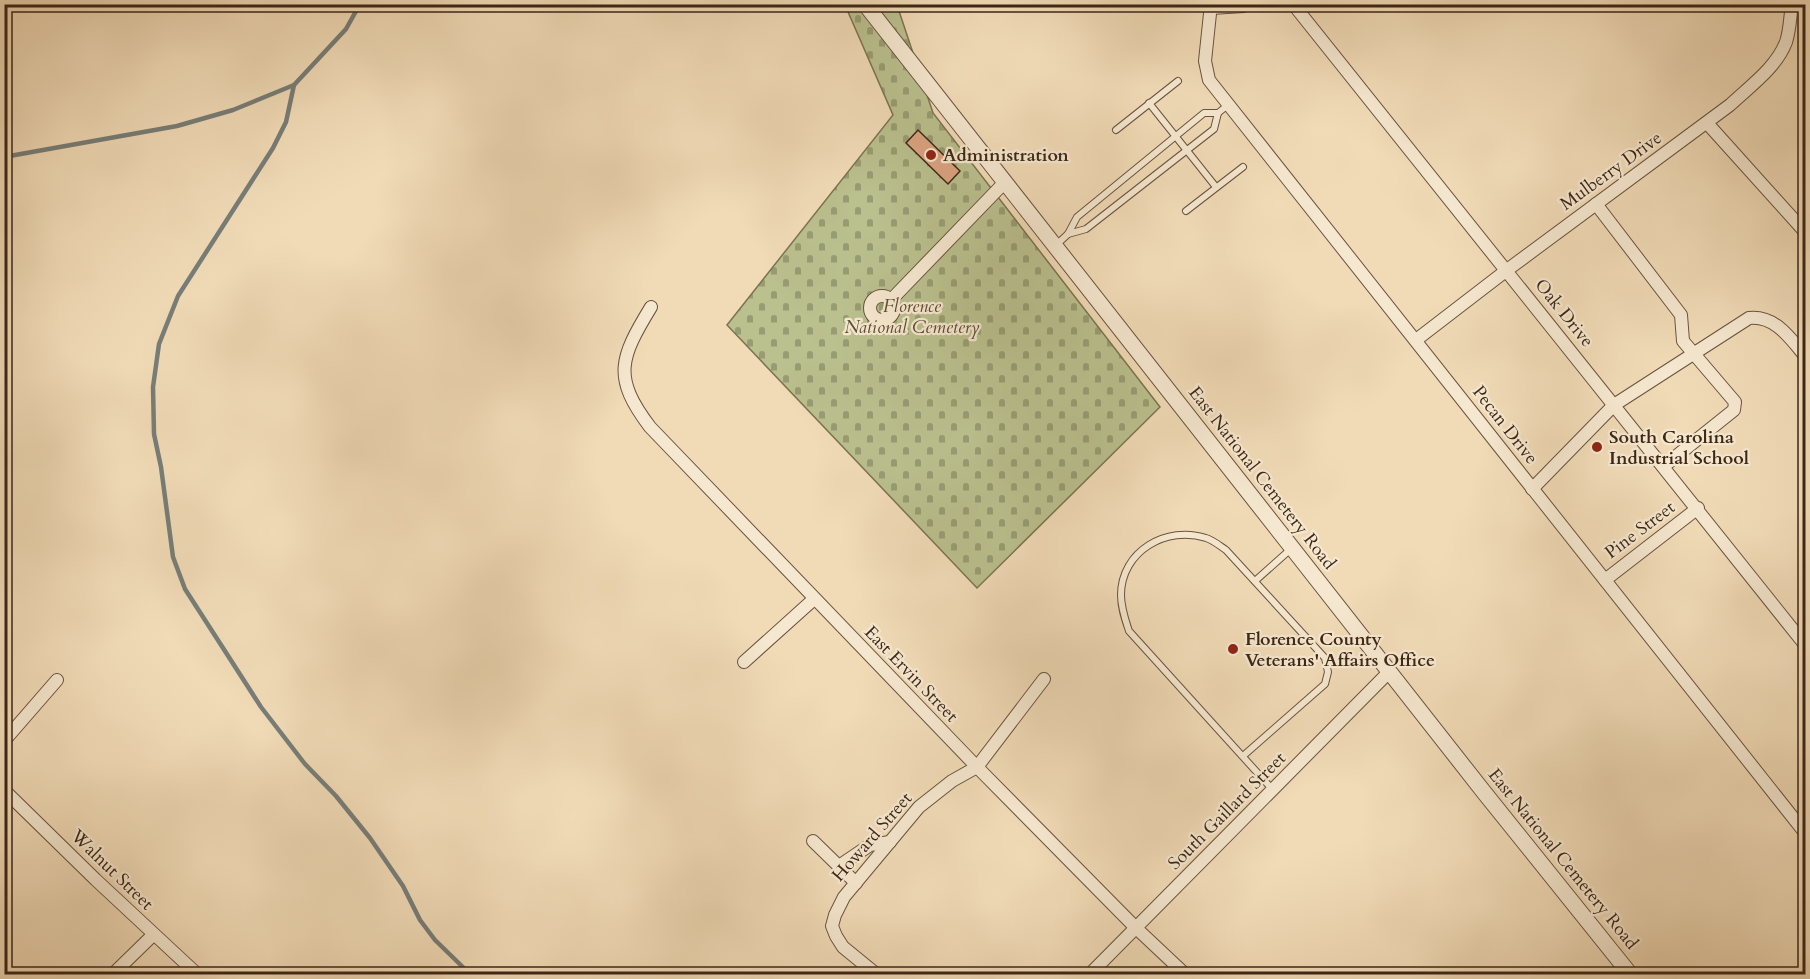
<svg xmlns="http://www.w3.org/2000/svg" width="1810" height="979" font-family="Cardo,serif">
<defs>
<pattern id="cemetery-stones" width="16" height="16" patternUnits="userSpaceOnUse" patternTransform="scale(1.5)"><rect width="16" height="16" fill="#bac08e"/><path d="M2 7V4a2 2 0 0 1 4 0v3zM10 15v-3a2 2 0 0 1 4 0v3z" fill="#989c73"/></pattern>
</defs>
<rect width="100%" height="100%" fill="#f1dbb7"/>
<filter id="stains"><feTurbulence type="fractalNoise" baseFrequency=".00333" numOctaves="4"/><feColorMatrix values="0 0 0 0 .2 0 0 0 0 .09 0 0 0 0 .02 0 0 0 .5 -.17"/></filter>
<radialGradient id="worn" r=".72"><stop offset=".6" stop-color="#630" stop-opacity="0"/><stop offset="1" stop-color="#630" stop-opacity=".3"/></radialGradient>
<polygon fill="url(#cemetery-stones)" stroke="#7b7352" stroke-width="1.5" points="845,5 897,5 933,113 1160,407 977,588 727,325 893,115"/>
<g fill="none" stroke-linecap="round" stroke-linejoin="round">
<g stroke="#777e78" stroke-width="4.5">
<polyline points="294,85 286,122 273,148 178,296 159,344 153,387 154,434 161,467 173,557 185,589 261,707 305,764 336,796 370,838 403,886 420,920 435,940 470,974"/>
<polyline points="4,157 177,126 233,110 294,85 346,29 360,4"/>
</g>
</g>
<polygon fill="#dca482" stroke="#3c2616" stroke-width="1.5" points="918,130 960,171 948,184 906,143"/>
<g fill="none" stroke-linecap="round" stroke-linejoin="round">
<g stroke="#69533e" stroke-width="8">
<g id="service">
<polyline points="1211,11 1244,9 1251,4"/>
<polyline points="1149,103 1216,187"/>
<polyline points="1116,130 1178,81"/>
<polyline points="1186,211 1243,167"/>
<polyline points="1068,234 1086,229 1214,129 1218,113 1228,105"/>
<polyline points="1055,246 1068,234 1077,217 1204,113 1218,113"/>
<polyline points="1255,581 1292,548"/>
<path d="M 1243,756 L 1325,684 L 1328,672 L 1325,658 L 1226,550 C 1220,546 1213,540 1206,538 C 1167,525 1121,551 1121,595 C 1121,608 1125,619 1129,631 L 1273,790"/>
</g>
</g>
<g stroke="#69533e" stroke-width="14">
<g id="minor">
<polyline points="1211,4 1205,61 1209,80 1806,834"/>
<polyline points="1293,4 1806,646"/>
<polyline points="1707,123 1806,233"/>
<polyline points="1596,204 1681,315 1683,341 1735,402 1734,410 1664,466"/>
<circle cx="882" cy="308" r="12"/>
<polyline points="891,300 1004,183"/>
<path d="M 651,307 C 620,358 612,377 650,427 L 977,767 L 1135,927 L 1185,974"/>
<path d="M 1416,340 L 1507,270 L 1730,105 C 1750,86 1776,68 1786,42 C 1790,30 1790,17 1792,4"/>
<path d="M 1532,489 L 1614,405 L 1749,318 C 1775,315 1790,338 1806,357"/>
<polyline points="1605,580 1698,508"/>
<polyline points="744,662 814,599"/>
<polyline points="4,741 57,680"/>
<polyline points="4,790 96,880 197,974"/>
<polyline points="813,841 856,883"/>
<polyline points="839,866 870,845 890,842"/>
<polyline points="113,974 153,935"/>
<polyline points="876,974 843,947 836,936 832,926 835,915 844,897 919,807 952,781 977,767 1044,679"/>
<polyline points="1090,974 1389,672"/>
</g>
</g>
<g stroke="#69533e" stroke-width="17">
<polyline id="tertiary" points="865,4 1483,791 1630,974"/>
</g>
<use href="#service" stroke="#f6e8d0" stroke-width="6"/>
<use href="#minor" stroke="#f6e8d0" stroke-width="12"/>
<use href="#tertiary" stroke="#f6e8d0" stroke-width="15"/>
</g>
<g fill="#8f2418" stroke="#f6e8d0" stroke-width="2">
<circle cx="931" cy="155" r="6"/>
<circle cx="1597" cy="447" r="6"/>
<circle cx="1233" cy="649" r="6"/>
</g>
<g text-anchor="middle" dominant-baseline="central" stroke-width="4.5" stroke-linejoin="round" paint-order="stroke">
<g font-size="18" font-weight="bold" fill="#3c2616" stroke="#f6e8d0" text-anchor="start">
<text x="943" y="155">Administration</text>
<text x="1609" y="437">South Carolina<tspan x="1609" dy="21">Industrial School</tspan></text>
<text x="1245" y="639">Florence County<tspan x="1245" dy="21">Veterans' Affairs Office</tspan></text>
</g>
<g font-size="18" fill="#3c2616" stroke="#f6e8d0">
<text transform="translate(1611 171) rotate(-36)">Mulberry Drive</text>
<text transform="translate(1564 313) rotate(51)">Oak Drive</text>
<text transform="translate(1505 425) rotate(52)">Pecan Drive</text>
<text transform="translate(1262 478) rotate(52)">East National Cemetery Road</text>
<text transform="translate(1640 530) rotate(-37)">Pine Street</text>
<text transform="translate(911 674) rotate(46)">East Ervin Street</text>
<text transform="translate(1227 811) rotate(-45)">South Gaillard Street</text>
<text transform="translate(872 837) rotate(-49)">Howard Street</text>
<text transform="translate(1563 859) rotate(51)">East National Cemetery Road</text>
<text transform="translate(112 870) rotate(44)">Walnut Street</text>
</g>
<g font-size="18" font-style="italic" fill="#5c4c34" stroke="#f6e8d0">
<text x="912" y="306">Florence<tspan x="912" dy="21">National Cemetery</tspan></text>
</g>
</g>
<rect width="1810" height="979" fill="none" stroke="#f1dbb7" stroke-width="24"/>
<rect x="6" y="6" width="1798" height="967" fill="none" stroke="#3c2616" stroke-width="3"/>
<rect x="12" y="12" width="1786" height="955" fill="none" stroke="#3c2616" stroke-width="1.5"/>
<rect width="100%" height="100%" filter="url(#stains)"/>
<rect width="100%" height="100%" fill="url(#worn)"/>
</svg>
